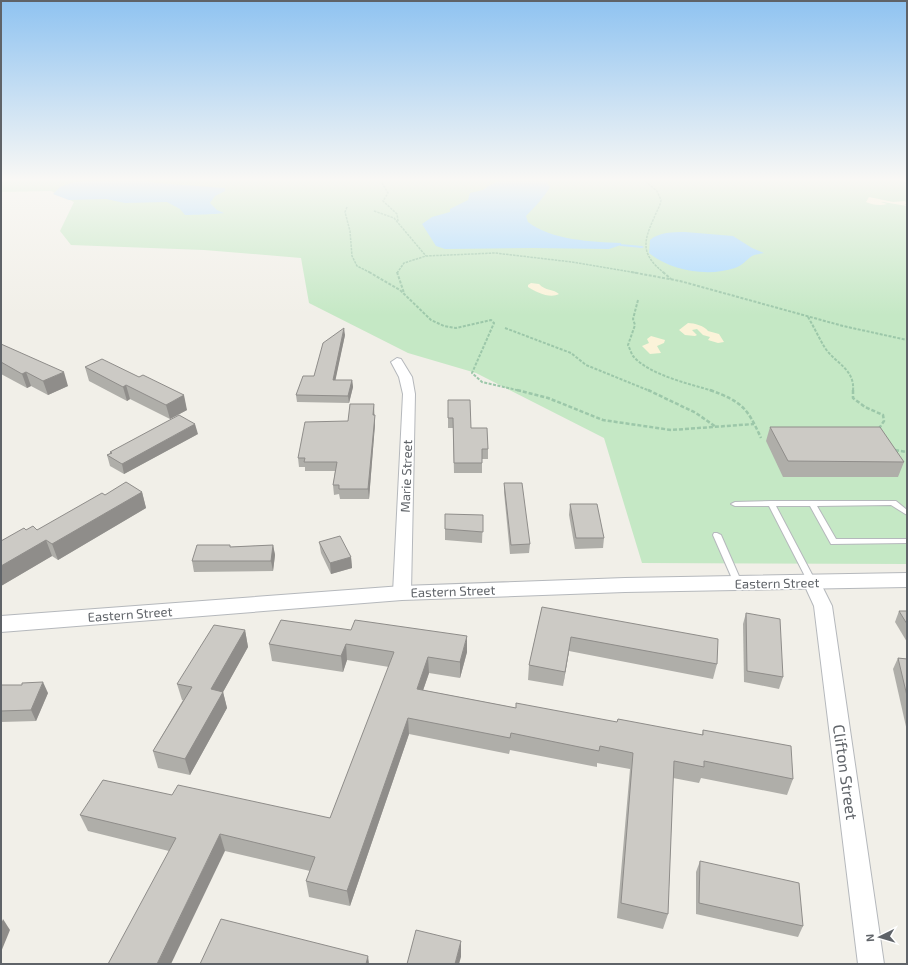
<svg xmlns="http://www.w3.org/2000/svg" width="908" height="965" font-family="'Exo 2',sans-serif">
<rect width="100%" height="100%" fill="#f1efe8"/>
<polygon fill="#c5e8c5" points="6,179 888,179 907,182 907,564 642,563 604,438 476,373 408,353 309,303 301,258 204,250 71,245 60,231 74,202 51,191 1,192 1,183"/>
<g fill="#fbf3d9">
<path d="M 869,197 L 893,202 L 905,201 L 907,204 L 904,204 L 907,206 L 883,202 L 881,202 L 887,204 C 880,206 873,205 866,202 Z"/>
<path d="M 531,283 L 539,284 C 545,291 554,289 559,294 C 550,299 536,292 528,287 L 528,285 Z"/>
<path d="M 688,323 C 694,323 705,326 708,331 L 719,334 L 724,342 L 718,343 L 708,340 L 710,337 L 703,335 L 697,329 L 692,330 L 697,335 L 695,336 L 685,335 L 679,330 Z"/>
<polygon points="651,336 665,340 664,343 657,346 661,353 650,354 642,346 649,343 647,339"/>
</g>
<g fill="#aadaff">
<path d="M 141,179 L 156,183 L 225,188 L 225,191 L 215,196 L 210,203 L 217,210 L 224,213 C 222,214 189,215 185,215 L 180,209 L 167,202 L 125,203 L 106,199 L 69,200 L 53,194 L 60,187 L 74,182 Z"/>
<path d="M 548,179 L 550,180 L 547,182 L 550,187 C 545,196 534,208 526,216 L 528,222 C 551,240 592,242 621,243 L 621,245 L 609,249 L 533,248 L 445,249 L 436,246 L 422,224 L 432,217 L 450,212 L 450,209 L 468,200 L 470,193 L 483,190 L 490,185 L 504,179 Z"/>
<path d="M 685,232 L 733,236 L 752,248 L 764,253 C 760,254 756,254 752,256 C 746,260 743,265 735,268 C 708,277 671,271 649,253 L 650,240 C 659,232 673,232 685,232 Z"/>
</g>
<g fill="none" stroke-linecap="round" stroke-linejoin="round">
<polygon fill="#aadaff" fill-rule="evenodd" points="620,244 642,246 644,247 642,248 621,246 620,246"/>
<g stroke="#b5b8bc" stroke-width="2">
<g id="service">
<polygon points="771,501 896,501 907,510 907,515 891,505 817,506 836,539 907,539 907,543 831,544 810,506 776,506 816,582 815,584 809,584 769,506 735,506 731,504 735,502"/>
<polygon points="714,533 717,533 721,535 742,583 741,585 735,585 734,583 713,535"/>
</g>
</g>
<g stroke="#b5b8bc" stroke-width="2">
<g id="minor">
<polygon points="397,358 401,359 412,377 415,394 411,593 408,597 402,599 396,597 393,593 403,394 399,377 391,362"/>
<polygon points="812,576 818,578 832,606 884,964 858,964 814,606 803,582 806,578"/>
</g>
</g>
<g stroke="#b5b8bc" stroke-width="2">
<polygon id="tertiary" points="907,573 907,587 625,592 402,600 1,632 1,616 402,586 625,578"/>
</g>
<g stroke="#9cc7a9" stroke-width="1.5" stroke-dasharray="2.5 1" stroke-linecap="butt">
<polyline points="382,179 382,183 388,193 383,201 397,214 398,221"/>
<path d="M 643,179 L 657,191 L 661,200 C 660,207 656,212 654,218 C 642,244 642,255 664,273"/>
<polyline points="347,207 345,212 350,231 352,256 357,266 371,273"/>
<polyline points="374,211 394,218 426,256"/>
<polyline points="397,273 404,263 426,256 495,253 572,262 637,273"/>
</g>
<g stroke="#9cc7a9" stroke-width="2" stroke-dasharray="3 1.5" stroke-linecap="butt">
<polyline points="369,272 400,290 431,320 444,326 456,328 491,320 494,323 472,373 482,382 521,391"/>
<polyline points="397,272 404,293"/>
<polyline points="631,272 680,281 843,326 907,340"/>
<polyline points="663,272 671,279"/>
<path d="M 638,300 L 633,319 L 635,325 L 628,345 C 630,349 631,353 633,356 C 649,375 690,384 713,391"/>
<path d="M 808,317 C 814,327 819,338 825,348 C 836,364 855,369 853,391"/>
<polyline points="505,328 571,353 586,365 650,391"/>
</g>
<g stroke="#9cc7a9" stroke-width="2.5" stroke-dasharray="4 2" stroke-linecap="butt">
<polyline points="517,390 548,398 603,420 671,430 754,424"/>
<polyline points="648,390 696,413 716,427"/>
<path d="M 710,390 C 742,402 747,407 761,438"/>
<polyline points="853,390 853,398 865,407 883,415 884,421 878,430"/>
<polyline points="895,450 907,452"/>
</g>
<use href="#service" fill="#fff" fill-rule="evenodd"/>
<use href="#minor" fill="#fff" fill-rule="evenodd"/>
<use href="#tertiary" fill="#fff" fill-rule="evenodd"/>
</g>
<g fill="#afaea9">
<polygon points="345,335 335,380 352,380 353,387 349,403 297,402 296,395 314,376"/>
<polygon points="1,344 68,386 48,395 31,386 27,388 1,374"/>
<polygon points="85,367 187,410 170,419 130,399 127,401 89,381"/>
<polygon points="448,400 488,449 488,459 482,459 482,473 454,473 453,428 448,428"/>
<polygon points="374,404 375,424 369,499 340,499 339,494 334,495 333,485 335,471 305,471 305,467 299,467 298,458 348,421"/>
<polygon points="770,427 904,462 898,477 783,477 766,441"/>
<polygon points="198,434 124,474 110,466 107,455 110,453 110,452"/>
<polygon points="504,483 530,544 529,553 510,554 504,492"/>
<polygon points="142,492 146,508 58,560 52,556 1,586 1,541 26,530 37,530 105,495"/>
<polygon points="570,504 604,538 603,548 575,549 569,515"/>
<polygon points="483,515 482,543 445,540 445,529"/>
<polygon points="319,542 351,557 352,568 331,574 321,553"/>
<polygon points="273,545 275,555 273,571 194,572 192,561 230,547"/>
<polygon points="542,607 717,664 713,679 569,651 563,686 528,680 529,665"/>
<polygon points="899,611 907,611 907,642 895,622"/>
<polygon points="746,613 783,677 779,689 744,682 743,624"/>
<polygon points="281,620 467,652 460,678 429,673 423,690 516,708 702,735 703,730 793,779 787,795 701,778 699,783 673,778 668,914 663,929 617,918 630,769 597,763 597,767 510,750 509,754 409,734 350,906 309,897 306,881 310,871 225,851 169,851 88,831 80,815 172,795 330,818 389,667 347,660 343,672 272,661 269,644"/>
<polygon points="245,630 248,647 223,692 227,708 190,775 158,768 153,751 183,700 182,700 177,684"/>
<polygon points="898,658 907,659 907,731 893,669"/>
<polygon points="1,685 48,693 36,721 1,722"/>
<polygon points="700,861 803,926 798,937 696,914 696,872"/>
</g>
<g fill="#8f8d8a">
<polygon points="344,328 345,335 334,387 333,380"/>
<polygon points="26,372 31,386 27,388 22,374"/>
<polygon points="64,372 68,386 48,395 43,381"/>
<polygon points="352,380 353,387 349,403 348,396"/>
<polygon points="126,385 130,399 127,401 123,387"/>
<polygon points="184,395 187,410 170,419 166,405"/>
<polygon points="374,404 374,413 373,424 373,415"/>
<polygon points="375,415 375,424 369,499 368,489"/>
<polygon points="195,424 198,434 124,474 122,464"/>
<polygon points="142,492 146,508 58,560 52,544"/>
<polygon points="46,540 52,556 1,586 1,566"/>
<polygon points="273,545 275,555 273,571 271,561"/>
<polygon points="351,557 352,568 331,574 330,563"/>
<polygon points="245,630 248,647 223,692 227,708 190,775 185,759 211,689"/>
<polygon points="467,636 467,652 460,678 460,662"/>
<polygon points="571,637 569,651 563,686 565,672"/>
<polygon points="346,644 347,660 343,672 341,656"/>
<polygon points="428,657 429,673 418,705 417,689"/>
<polygon points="43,682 48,693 36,721 31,710"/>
<polygon points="408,718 409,734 350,906 347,891"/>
<polygon points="220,834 225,851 171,964 157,964"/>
<polygon points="3,919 10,930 1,952 1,924"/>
<polygon points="461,941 461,957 459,964 455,964"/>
<polygon points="368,956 369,964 366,964"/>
</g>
<g fill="#cccac5" stroke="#8f8d8a">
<polygon points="344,328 333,380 352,380 348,396 296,395 303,376 314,376 323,343"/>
<polygon points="1,344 64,372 43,381 26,372 22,374 1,362"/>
<polygon points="102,359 139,377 143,375 184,395 166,405 126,385 123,387 85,367"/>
<polygon points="448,400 470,400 471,428 487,428 488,449 482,449 482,463 454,463 453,418 448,418"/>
<polygon points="350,404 374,404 373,415 375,415 368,489 339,489 339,485 333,485 337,462 304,462 305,458 298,458 305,422 348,421"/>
<polygon points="179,415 195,424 122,464 107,455 112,453 110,452"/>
<polygon points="770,427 880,427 904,462 788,461"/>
<polygon points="126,482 142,492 52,544 46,540 1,566 1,541 24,528 26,530 33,526 37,530 102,493 105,495"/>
<polygon points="504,483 522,483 530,544 511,545"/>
<polygon points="570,504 597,504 604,538 576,538"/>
<polygon points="445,514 483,515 483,532 445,529"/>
<polygon points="340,536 351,557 330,563 319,542"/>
<polygon points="197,545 230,545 230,547 273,545 271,561 192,561"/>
<polygon points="542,607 718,639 717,664 571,637 565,672 529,665"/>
<polygon points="899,611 907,611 907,624"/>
<polygon points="746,613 780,619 783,677 747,671"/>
<polygon points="281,620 351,630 355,620 467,636 460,662 428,657 417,689 516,708 516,703 617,722 618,719 703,735 703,730 791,746 793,779 704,761 704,767 674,761 668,914 621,903 633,753 600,746 599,751 511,733 510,738 408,718 347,891 306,881 315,857 220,834 157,964 108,964 176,838 80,815 103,780 172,795 178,785 330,818 394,652 346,644 341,656 269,644"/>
<polygon points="214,625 245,630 211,689 223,692 185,759 153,751 192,687 177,684"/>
<polygon points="898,658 907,659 907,696"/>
<polygon points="43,682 31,710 1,711 1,685 22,685 22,683"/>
<polygon points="700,861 799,883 803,926 699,903"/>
<polygon points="221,919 368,956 366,964 200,964"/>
<polygon points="416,930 461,941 455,964 407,964"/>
</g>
<linearGradient id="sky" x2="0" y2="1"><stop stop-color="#8fc3f1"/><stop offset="0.57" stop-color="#f9f8f5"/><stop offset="1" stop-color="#f9f8f5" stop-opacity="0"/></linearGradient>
<rect width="908" height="315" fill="url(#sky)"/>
<g text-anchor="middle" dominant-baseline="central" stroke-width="3.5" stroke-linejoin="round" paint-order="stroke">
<g font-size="13" fill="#5f6368" stroke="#fff">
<text transform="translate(406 476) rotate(-88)">Marie Street</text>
<text transform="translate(777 583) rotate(-1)">Eastern Street</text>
<text transform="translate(453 591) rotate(-2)">Eastern Street</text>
<text transform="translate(130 614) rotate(-4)">Eastern Street</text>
</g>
<g font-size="16" fill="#5f6368" stroke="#fff">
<text transform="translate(846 772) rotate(82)">Clifton Street</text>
</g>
</g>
<rect width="908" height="965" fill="none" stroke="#5f6368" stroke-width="4"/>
<g transform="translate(880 937) rotate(265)" stroke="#ffffff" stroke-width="3" paint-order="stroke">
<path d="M0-3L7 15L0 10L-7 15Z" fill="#5f6368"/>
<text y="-6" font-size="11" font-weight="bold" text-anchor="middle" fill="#5f6368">N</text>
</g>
</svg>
